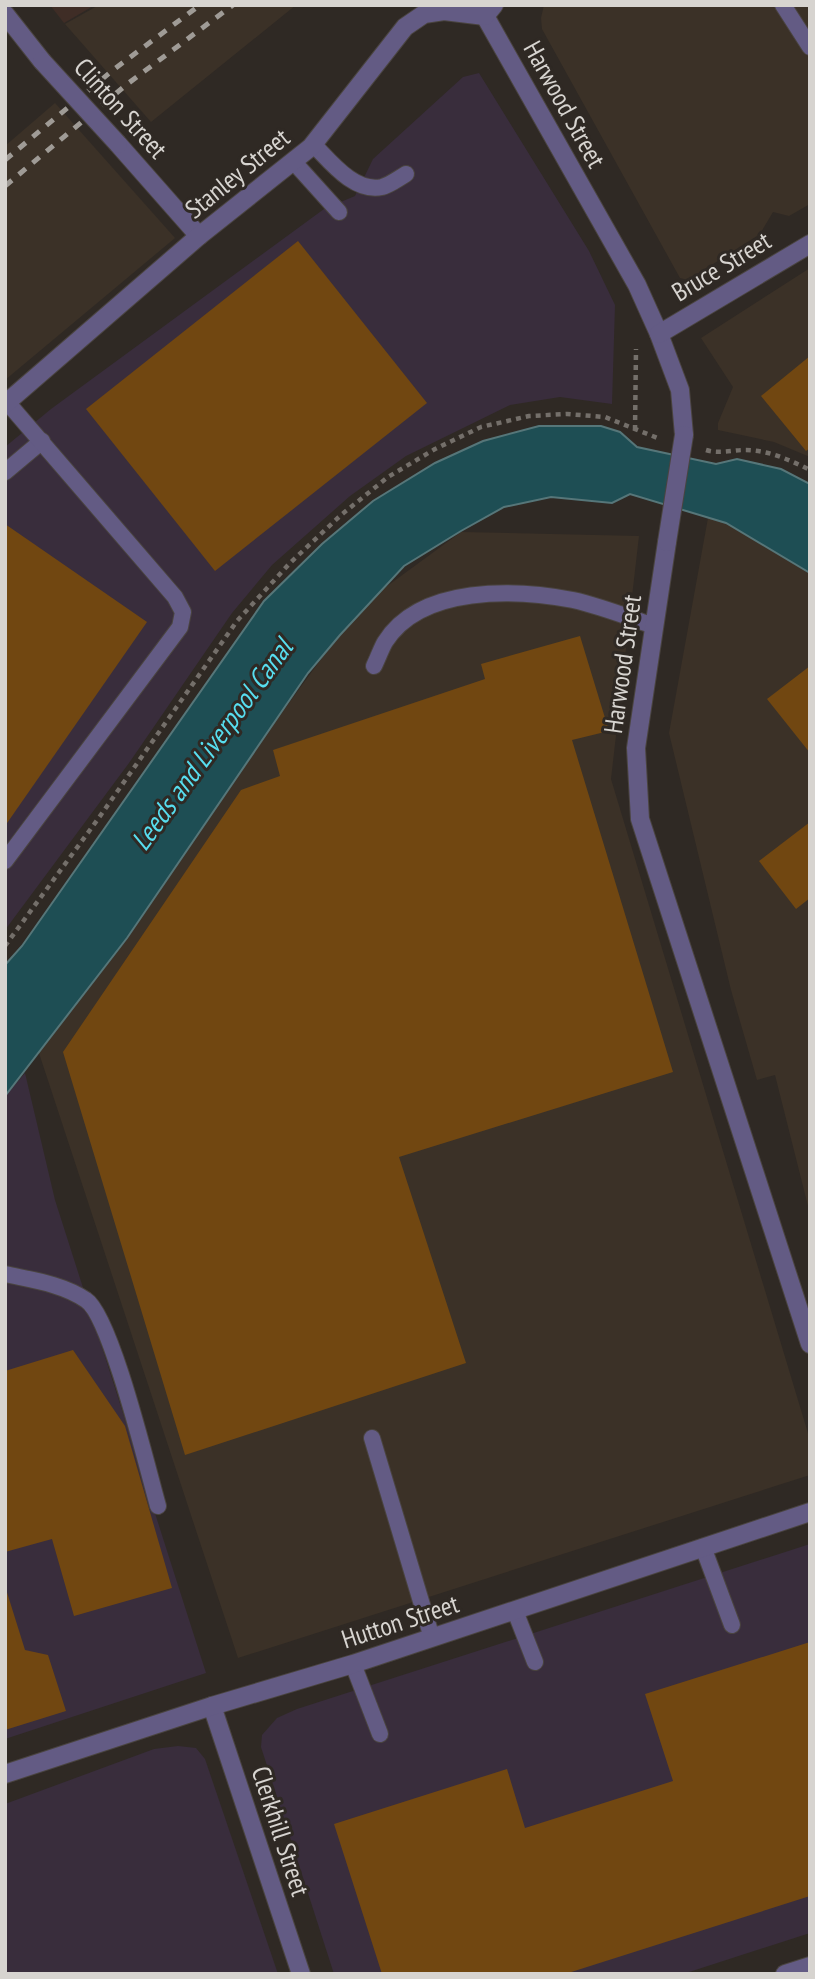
<svg xmlns="http://www.w3.org/2000/svg" width="815" height="1979" font-family="'PT Sans Narrow',sans-serif">
<rect width="100%" height="100%" fill="#2f2924"/>
<g fill="#392d3c">
<polygon points="479,73 589,251 615,305 612,404 560,397 510,405 406,456 350,496 272,565 232,613 129,763 5,930 5,447 51,409 324,209 355,196 373,159 463,77"/>
<polygon points="25,1073 55,1200 206,1673 5,1739 5,1096"/>
<polygon points="810,1544 810,1933 683,1974 334,1974 261,1747 262,1735 277,1718 297,1709"/>
<polygon points="178,1746 196,1748 205,1759 278,1974 5,1974 5,1804 154,1749"/>
</g>
<g fill="#3b3127">
<polygon points="99,5 296,5 151,122 65,24"/>
<polygon points="544,5 810,5 810,204 789,216 773,212 760,234 688,280 680,278 542,29 541,18"/>
<polygon points="55,103 175,238 5,380 5,146"/>
<polygon points="810,268 810,457 774,442 718,430 718,423 733,387 701,338"/>
<polygon points="708,518 726,523 810,573 810,1214 775,1075 757,1080 731,990 669,733"/>
<polygon points="461,532 639,536 611,779 810,1440 810,1475 238,1658 37,1047 360,606"/>
</g>
<polygon fill="#3f2d26" points="50,5 95,5 64,23"/>
<polygon fill="#1e4e54" stroke="#567679" stroke-width="2" points="539,426 601,426 620,432 637,447 716,464 737,459 781,469 810,484 810,573 726,523 630,494 612,503 551,497 504,507 461,531 404,566 340,635 308,673 127,938 5,1096 5,965 22,946 264,601 322,544 373,501 435,463 483,441"/>
<g fill="#714711">
<polygon points="298,241 427,403 215,571 86,409"/>
<polygon points="810,356 810,448 806,451 761,396"/>
<polygon points="5,524 147,622 5,826"/>
<polygon points="580,636 609,731 572,740 673,1072 399,1157 466,1363 185,1455 63,1052 241,790 280,776 273,750 485,679 481,664"/>
<polygon points="810,666 810,753 767,699"/>
<polygon points="810,822 810,898 796,909 759,861"/>
<polygon points="73,1350 125,1426 172,1588 74,1616 52,1539 5,1552 5,1371"/>
<polygon points="5,1586 25,1650 48,1655 66,1711 5,1730"/>
<polygon points="810,1642 810,1896 565,1974 382,1974 334,1824 507,1769 525,1828 673,1781 645,1694"/>
</g>
<g fill="none" stroke-linecap="round" stroke-linejoin="round">
<g stroke="#4a4440" stroke-width="18">
<g id="lane">
<polyline points="783,5 810,47"/>
<path d="M 313,144 C 330,161 354,193 382,187 C 390,185 399,178 406,174"/>
<polyline points="293,161 339,212"/>
<polyline points="5,472 42,441"/>
<path d="M 374,666 C 378,658 381,649 385,642 C 421,585 516,589 573,600 C 600,606 628,617 654,626"/>
<polyline points="5,861 180,627 183,612 175,597 7,402"/>
<path d="M 5,1274 C 32,1280 63,1284 86,1300 C 111,1316 148,1471 158,1506"/>
<polyline points="372,1438 432,1638"/>
<polyline points="703,1547 732,1625"/>
<polyline points="515,1611 535,1662"/>
<polyline points="353,1664 380,1734"/>
</g>
</g>
<g stroke="#4a4440" stroke-width="20">
<g id="street">
<polyline points="5,14 42,61"/>
<polyline points="485,16 637,285 659,334 680,390 684,435"/>
<polyline points="118,144 199,236"/>
<polyline points="659,334 810,244"/>
<polyline points="5,404 199,236 311,147 405,27 424,14 444,11 485,16 494,5"/>
<polyline points="667,542 636,748 640,819 810,1344"/>
<polyline points="212,1706 301,1974"/>
<polyline points="5,1774 212,1706 353,1664 810,1512"/>
<polyline points="785,1974 810,1966"/>
</g>
</g>
<g stroke="#746f6a" stroke-width="4.5" stroke-dasharray="5 5" stroke-linecap="butt">
<polyline points="635,430 636,349"/>
<path d="M 706,450 C 719,454 732,450 745,450 C 768,450 790,460 810,470"/>
<polyline points="5,946 98,819 237,621 290,563 341,515 388,477 435,449 481,427 529,416 567,414 605,417 660,439"/>
</g>
<use href="#lane" stroke="#635b84" stroke-width="16"/>
<use href="#street" stroke="#635b84" stroke-width="18"/>
<g stroke="#9f9b96" stroke-width="5" stroke-dasharray="9 9" stroke-linecap="butt">
<polyline points="5,160 113,70 200,5"/>
<polyline points="5,186 126,85 233,5"/>
</g>
<g stroke="#4a4440" stroke-width="20" stroke-linecap="butt">
<g id="street-bridge">
<polyline points="42,61 118,144"/>
<polyline points="667,542 684,435"/>
</g>
</g>
<use href="#street-bridge" stroke="#635b84" stroke-width="18"/>
</g>
<g text-anchor="middle" dominant-baseline="central" stroke-width="6" stroke-linejoin="round" paint-order="stroke">
<g font-size="26" fill="#d7d4d0" stroke="#2f2924">
<text transform="translate(565 104) rotate(61)">Harwood Street</text>
<text transform="translate(121 108) rotate(48)">Clinton Street</text>
<text transform="translate(237 173) rotate(-39)">Stanley Street</text>
<text transform="translate(721 266) rotate(-31)">Bruce Street</text>
<text transform="translate(622 664) rotate(-82)">Harwood Street</text>
<text transform="translate(400 1621) rotate(-18)">Hutton Street</text>
<text transform="translate(281 1831) rotate(72)">Clerkhill Street</text>
</g>
<g font-size="28" font-style="italic" fill="#57ddee" stroke="#2f2924">
<text transform="translate(211 744) rotate(-54)">Leeds and Liverpool Canal</text>
</g>
</g>
<rect width="815" height="1979" fill="none" stroke="#d7d4d0" stroke-width="14"/>
</svg>
